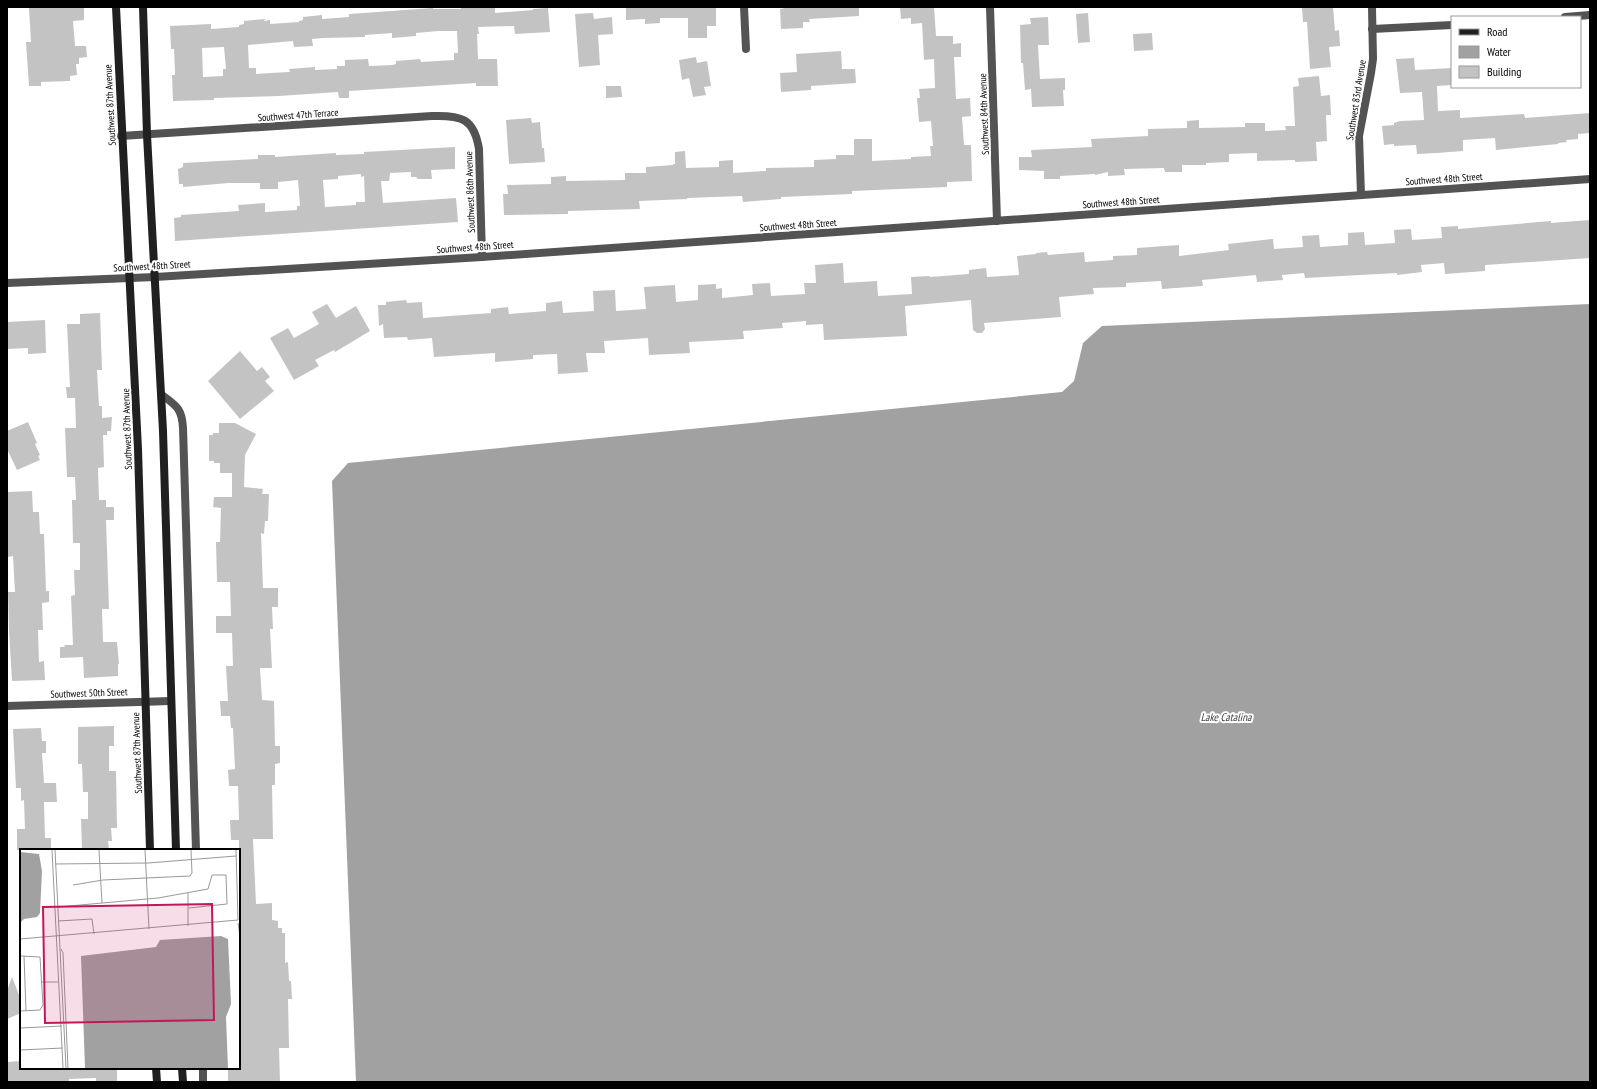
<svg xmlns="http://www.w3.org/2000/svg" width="1597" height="1089" font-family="'PT Sans Narrow',sans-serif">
<rect width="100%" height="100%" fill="#fff"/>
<polygon fill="#a1a1a1" points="1590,304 1590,1082 356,1082 332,481 348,463 1062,392 1074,381 1083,343 1102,326"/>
<g fill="#c3c3c3" fill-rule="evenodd">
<polygon points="84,7 84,20 73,21 75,46 86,46 87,57 79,58 79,64 76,64 77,75 70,76 70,81 41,82 41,86 29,86 26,42 31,42 29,8"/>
<path d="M 461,7 L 495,7 L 495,13 L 533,10 L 533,9 L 548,8 L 550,32 L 515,34 L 514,26 L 478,27 L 479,34 L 477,34 L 478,59 L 497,59 L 498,86 L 476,86 L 476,83 L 349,91 L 349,98 L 339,98 L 338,92 L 279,96 L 214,98 L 214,100 L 173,101 L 172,75 L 175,75 L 175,72 L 174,49 L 171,49 L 170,26 L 211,24 L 211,29 L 239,27 L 239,25 L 244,24 L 244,21 L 265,19 L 264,21 L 270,20 L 270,24 L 299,22 L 299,21 L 303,20 L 303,17 L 322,15 L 322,19 L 349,17 L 349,14 L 433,8 L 433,9 L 461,9 ZM 438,31 L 457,31 L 458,53 L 454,53 L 454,60 L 421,62 L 420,59 L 396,61 L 396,64 L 392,65 L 369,66 L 368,59 L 345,60 L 345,66 L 337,66 L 337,69 L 315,70 L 315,67 L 289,69 L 290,72 L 270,73 L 256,74 L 256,68 L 249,68 L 248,45 L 293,41 L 294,47 L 313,46 L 312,39 L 323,38 L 365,37 L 365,35 L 392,33 L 392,38 L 416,36 L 416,33 ZM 224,47 L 226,69 L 223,69 L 223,76 L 203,77 L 202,48 Z"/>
<polygon points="626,7 716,7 716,26 707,26 707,38 688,38 688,18 660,18 660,23 645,24 645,19 626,20"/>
<polygon points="785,7 859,7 859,16 809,19 810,22 803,22 803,28 781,29 780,9 785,8"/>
<polygon points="900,7 934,7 936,36 953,36 953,44 961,43 961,57 954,57 956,99 970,98 971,116 962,117 964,145 971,145 972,181 947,182 947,187 852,191 852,194 781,197 781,199 743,202 742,196 687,198 687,199 639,201 640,209 568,211 568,214 504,215 503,194 508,194 507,185 551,184 551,177 566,176 566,181 625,180 625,173 646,173 646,167 673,165 673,164 675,164 675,152 685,151 686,168 719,167 719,161 733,160 733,173 766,171 766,168 814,167 814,160 836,159 836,155 854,155 854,139 872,139 872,161 911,159 911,157 931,156 930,146 933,146 931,121 919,122 917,98 920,98 919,89 935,88 934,59 924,60 922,23 911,24 911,18 901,19"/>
<polygon points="1302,7 1333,7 1335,31 1339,30 1340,46 1329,47 1331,67 1310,69 1307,22 1303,22"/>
<polygon points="593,13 594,19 612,17 613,34 598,35 600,65 579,67 575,14"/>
<polygon points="1088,13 1090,42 1078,43 1076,14"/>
<polygon points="1048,17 1049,45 1038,45 1040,79 1065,78 1065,90 1063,90 1064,106 1032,107 1031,89 1025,90 1023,63 1021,63 1020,25 1031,24 1030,18"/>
<polygon points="1152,33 1153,50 1134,51 1133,34"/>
<polygon points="841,51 842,69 855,69 856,83 811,86 811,90 781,92 780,73 797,72 796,54"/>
<polygon points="696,57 697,63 707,61 711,86 704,87 706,95 693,97 689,78 682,80 679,60"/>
<polygon points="1414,58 1415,70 1452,68 1452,85 1437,86 1438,111 1460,110 1460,118 1524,114 1525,118 1590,113 1590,133 1578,134 1578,139 1566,140 1567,142 1558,143 1558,144 1496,150 1495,138 1463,140 1463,151 1437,153 1417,154 1416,145 1394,146 1394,144 1384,145 1382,126 1394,125 1394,123 1400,121 1424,120 1422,92 1400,93 1396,59"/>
<polygon points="1319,76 1321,96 1330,95 1331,115 1326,115 1327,141 1316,142 1317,161 1295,162 1295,160 1257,161 1257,153 1229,154 1229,162 1206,163 1206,165 1182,165 1182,172 1165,172 1164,168 1124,169 1125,175 1108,176 1108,172 1095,175 1095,174 1060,176 1060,179 1044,179 1044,171 1019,170 1019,157 1032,157 1031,150 1092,147 1091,139 1148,136 1148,129 1187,128 1187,121 1199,120 1199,128 1245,127 1245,123 1265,123 1265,131 1286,130 1285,126 1295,126 1293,87 1299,86 1298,78"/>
<polygon points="606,86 621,86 622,97 606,98"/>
<polygon points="531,118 532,123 540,122 542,148 544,148 545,162 509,164 506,120"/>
<path d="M 455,147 L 455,169 L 431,170 L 432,179 L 418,179 L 416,177 L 411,177 L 411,172 L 390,173 L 389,181 L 381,181 L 383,203 L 456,198 L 458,222 L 175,241 L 174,218 L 181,217 L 181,215 L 239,211 L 238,205 L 265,203 L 265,212 L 297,210 L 297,206 L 300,206 L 298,180 L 278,182 L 278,189 L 260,189 L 260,183 L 228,183 L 183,187 L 183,184 L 179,184 L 178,169 L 183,167 L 183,163 L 258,159 L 258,155 L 275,155 L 275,157 L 336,153 L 336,155 L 364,154 L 364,152 ZM 361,174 L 361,177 L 364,176 L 365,202 L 356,202 L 356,205 L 325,207 L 323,180 L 338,179 L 338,176 Z"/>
<polygon points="1590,220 1590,258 1485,265 1485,271 1445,274 1444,263 1421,265 1422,272 1397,275 1397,273 1305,278 1304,273 1282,275 1283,280 1257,282 1256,275 1202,280 1203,286 1162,289 1161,281 1126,283 1126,287 1093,288 1094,294 1059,297 1061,317 984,323 985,329 982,333 977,333 973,330 971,300 905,306 907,336 824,340 823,324 806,325 806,321 782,323 783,328 743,331 744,339 689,342 690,353 649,355 648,338 604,341 605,353 586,353 588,372 558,374 557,354 533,355 533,359 495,362 495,353 434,357 432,338 408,340 407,337 384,338 383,324 379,326 378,305 386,305 386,302 406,300 407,303 422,302 423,318 491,313 491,309 508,307 509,314 546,311 546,303 562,301 563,313 594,311 593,291 615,290 616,311 646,309 644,287 675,285 676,302 698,300 698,285 716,284 716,289 722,288 722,298 753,295 752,284 770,283 771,296 805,294 804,283 816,283 815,265 843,263 844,283 877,281 878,296 912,294 911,277 929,276 930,277 969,274 969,270 986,268 987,277 1019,275 1017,256 1036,254 1036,253 1047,252 1048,255 1084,252 1085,262 1113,260 1113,256 1137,255 1137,248 1179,245 1179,256 1229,250 1228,244 1273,239 1274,249 1303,247 1302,236 1319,235 1320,247 1348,245 1348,233 1364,232 1365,245 1395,243 1394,230 1411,229 1412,240 1442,238 1441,227 1458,226 1458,229 1551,221 1551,223"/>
<polygon points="327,304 336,318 356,306 370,331 335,352 334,350 315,360 319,366 294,380 270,338 288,328 294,338 319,324 312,312"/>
<polygon points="100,313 102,370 97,370 99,406 102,406 102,418 112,417 111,431 107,431 107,435 103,435 104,467 98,468 99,500 106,500 106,507 114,507 114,520 106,520 109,609 102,609 103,642 117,642 119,664 118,664 118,676 84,678 83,657 60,658 60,647 65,647 64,645 73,645 71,596 75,595 74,570 80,570 80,543 73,543 72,500 76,500 75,477 67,477 65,428 76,428 75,398 67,398 66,387 70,387 67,324 80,324 80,314"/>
<polygon points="45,320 46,353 28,354 28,348 7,349 7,322"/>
<polygon points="240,351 257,371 262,367 270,377 265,381 274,391 240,419 208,381"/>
<polygon points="28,422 37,443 35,444 40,455 38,456 40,460 17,470 7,449 7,431"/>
<polygon points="219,423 235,423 256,434 245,455 244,487 263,489 262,494 269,494 268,521 265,521 264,534 261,533 263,588 278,588 278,607 272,607 273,629 270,629 272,668 260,668 262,700 274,701 275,746 280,746 280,763 275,764 275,785 272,785 273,839 253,839 256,904 272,903 272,920 278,921 278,928 282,928 282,933 285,933 285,963 288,962 289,981 291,981 292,999 288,999 289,1048 279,1048 280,1082 228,1082 228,1068 239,1068 239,840 231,840 230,820 239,820 238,786 229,786 228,770 235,769 233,728 231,728 230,716 221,716 220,701 228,701 226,666 233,666 232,633 216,633 216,616 231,616 230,582 217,582 216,542 220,542 221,508 213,507 214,497 232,497 232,473 220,473 220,463 214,463 214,461 209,461 209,435 213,435 213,433 219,433"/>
<polygon points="32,491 33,512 39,512 40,534 44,534 46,591 49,591 49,602 42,603 43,630 38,630 39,662 44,661 45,680 12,681 9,631 8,592 15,592 13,556 8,557 7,492"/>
<polygon points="114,726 114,746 109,746 109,771 116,771 117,828 111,828 112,841 108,841 109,850 82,850 81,819 88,819 88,792 83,792 82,764 78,764 78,727"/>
<polygon points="41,728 42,741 46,741 46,753 42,753 44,783 56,783 57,802 44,802 45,838 51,838 51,850 17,850 17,829 25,829 24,800 21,801 21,788 16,788 13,729"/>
<polygon points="12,977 21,1000 21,1013 7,1019 7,991"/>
<polygon points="21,1061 21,1068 117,1068 117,1082 96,1082 96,1078 69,1079 69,1082 7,1081 7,1062"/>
</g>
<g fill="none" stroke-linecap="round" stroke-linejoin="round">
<g stroke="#535353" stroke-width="8">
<polyline points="744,7 746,49"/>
<polyline points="990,7 997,221"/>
<polyline points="1565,17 1590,15"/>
<polyline points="1372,29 1452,25"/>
<path d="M 121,136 L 432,116 C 461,115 474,118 479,149 L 482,257"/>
<polyline points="1361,195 1359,136 1371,73 1373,59 1372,7"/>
<path d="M 162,395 C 177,406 182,409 183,428 L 196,850"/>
<polyline points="7,706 171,701"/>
<polyline points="203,1068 203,1082"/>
</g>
<polyline stroke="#535353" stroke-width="8" points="7,283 155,277 482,257 1590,179"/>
<g stroke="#202020" stroke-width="8">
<polyline points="116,7 138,449 150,850"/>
<polyline points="143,7 147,135 163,431 176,850"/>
<polyline points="156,1068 157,1082"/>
<polyline points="182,1068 183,1082"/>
</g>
</g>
<g text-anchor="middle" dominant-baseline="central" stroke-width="4" stroke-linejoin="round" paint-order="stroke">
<g font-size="10" fill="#000" stroke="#fff">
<text transform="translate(1356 100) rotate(-81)">Southwest 83rd Avenue</text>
<text transform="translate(110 105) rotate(-93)">Southwest 87th Avenue</text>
<text transform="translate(984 114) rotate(-92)">Southwest 84th Avenue</text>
<text transform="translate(298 115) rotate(-4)">Southwest 47th Terrace</text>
<text transform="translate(1444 179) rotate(-4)">Southwest 48th Street</text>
<text transform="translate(470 192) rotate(-92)">Southwest 86th Avenue</text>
<text transform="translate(1121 202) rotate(-4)">Southwest 48th Street</text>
<text transform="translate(798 225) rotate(-4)">Southwest 48th Street</text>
<text transform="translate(475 247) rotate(-4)">Southwest 48th Street</text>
<text transform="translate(152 266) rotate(-3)">Southwest 48th Street</text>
<text transform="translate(127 429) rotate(-92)">Southwest 87th Avenue</text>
<text transform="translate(89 693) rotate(-2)">Southwest 50th Street</text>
<text transform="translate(137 753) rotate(-92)">Southwest 87th Avenue</text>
</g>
<g font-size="11" font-style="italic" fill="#424242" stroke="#fff">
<text x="1226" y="717">Lake Catalina</text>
</g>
</g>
<g transform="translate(20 849)">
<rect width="220" height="220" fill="#fff"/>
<path d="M 0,3 L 19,5 L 22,22 L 20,64 L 17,68 L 4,70 L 0,74 ZM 201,87 L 208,90 L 211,155 L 206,168 L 208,219 L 65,219 L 61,107 L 136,98 L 140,91 Z" fill="#a1a1a1"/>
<path fill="none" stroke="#999" stroke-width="1" d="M 32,1 L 43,219M 35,1 L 46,219M 79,1 L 82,54M 125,1 L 129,80M 216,1 L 218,71M 35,15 L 128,14 L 216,7M 53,36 L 83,31 L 170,27 L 172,24 L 171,1M 168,44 L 168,77M 38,58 L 138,49 L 188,40 L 192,26 L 206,26 L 207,55 L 169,59M 38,72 L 72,70 L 74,85M 218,74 L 220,87M 0,90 L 218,71M 41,100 L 43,104 L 48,219M 0,107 L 20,108 L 23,156 L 20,161 L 0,162M 4,107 L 6,162M 22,133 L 39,133M 0,179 L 42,177M 0,201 L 43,199"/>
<path fill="#c2185b" fill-opacity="0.15" stroke="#c2185b" stroke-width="2" d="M 192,55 L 194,171 L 25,174 L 23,58 Z"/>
<rect width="220" height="220" fill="none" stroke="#000" stroke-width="2"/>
</g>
<rect width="1597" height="1089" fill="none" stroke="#000000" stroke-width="16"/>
<rect x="1451" y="16" width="130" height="72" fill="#ffffff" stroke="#999999"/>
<rect x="1459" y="29" width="20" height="6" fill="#202020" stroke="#999999"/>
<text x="1487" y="36" font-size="12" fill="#000000">Road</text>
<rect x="1459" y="46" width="20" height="12" fill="#a1a1a1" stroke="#999999"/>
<text x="1487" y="56" font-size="12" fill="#000000">Water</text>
<rect x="1459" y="66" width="20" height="12" fill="#c3c3c3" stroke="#999999"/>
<text x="1487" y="76" font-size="12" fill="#000000">Building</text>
</svg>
